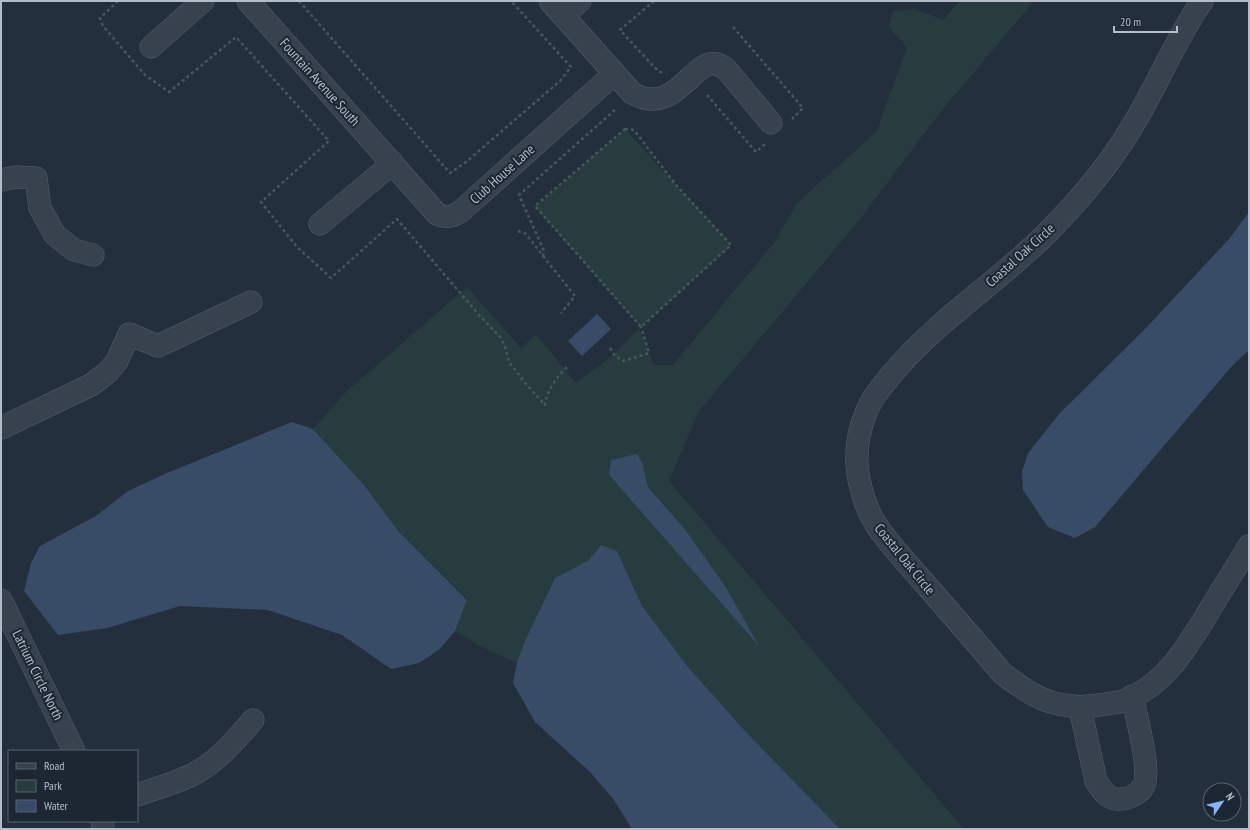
<svg xmlns="http://www.w3.org/2000/svg" width="1250" height="830" font-family="'PT Sans Narrow',sans-serif">
<rect width="100%" height="100%" fill="#242f3e"/>
<g fill="#263c3f" fill-rule="evenodd">
<path d="M 960,1 L 1034,1 L 938,115 L 857,223 L 699,411 L 669,481 L 964,829 L 840,829 L 747,733 L 688,667 L 642,606 L 617,551 L 601,545 L 589,560 L 555,578 L 524,643 L 517,663 L 482,647 L 455,631 L 467,599 L 399,532 L 364,485 L 313,429 L 347,391 L 467,287 L 521,348 L 536,334 L 576,383 L 612,356 L 639,329 L 654,365 L 673,365 L 774,243 L 797,203 L 876,132 L 907,48 L 889,27 L 893,11 L 914,9 L 943,20 ZM 643,465 L 648,486 L 684,528 L 758,644 L 609,475 Z"/>
<polygon points="625,129 731,245 641,327 535,207"/>
</g>
<g fill="#394c67">
<polygon points="1249,212 1249,350 1231,367 1095,527 1075,538 1048,527 1023,490 1022,472 1028,453 1060,413 1146,328 1229,239"/>
<polygon points="597,314 611,329 582,356 568,341"/>
<polygon points="292,422 313,429 364,485 399,532 467,600 455,631 440,649 419,663 391,669 342,635 268,610 180,606 107,628 58,635 24,591 31,563 40,546 96,516 128,491 167,473"/>
<polygon points="637,454 643,465 648,487 684,528 725,586 759,646 609,475 611,460"/>
<polygon points="601,545 617,551 642,606 688,667 747,733 840,829 632,829 614,800 590,772 535,722 513,683 517,663 524,643 555,578 589,560"/>
</g>
<g fill="none" stroke-linecap="round" stroke-linejoin="round">
<g stroke="#565f6c" stroke-width="23">
<g id="minor">
<path d="M 248,1 L 437,214 C 446,218 451,217 460,212 L 614,74"/>
<path d="M 550,1 L 632,93 C 676,118 692,58 717,64 C 720,65 723,67 726,69 L 771,123"/>
<path d="M 1202,1 C 1178,36 1161,76 1140,113 C 1116,157 1082,198 1046,234 C 997,283 937,320 892,374 C 882,386 871,399 866,413 C 856,437 854,462 861,488 C 864,500 868,512 875,523 C 888,543 905,561 921,579 C 948,610 975,641 1002,673 C 1033,698 1058,711 1099,705 C 1106,704 1115,703 1123,701 C 1165,686 1187,647 1209,611 C 1222,589 1236,568 1249,546"/>
<polyline points="563,16 580,1"/>
<polyline points="151,47 203,1"/>
<polyline points="1,180 16,177 36,178 40,208 55,235 74,250 93,255"/>
<polyline points="320,224 393,163"/>
<polyline points="1,428 91,385 108,372 117,361 129,334 158,346 251,302"/>
<polyline points="1,600 74,751"/>
<path d="M 1080,708 L 1096,781 C 1102,791 1109,801 1122,799 C 1130,798 1141,793 1144,785 C 1151,769 1136,716 1132,696"/>
<path d="M 137,795 C 155,789 175,783 192,775 C 217,762 235,741 253,720"/>
<polyline points="102,821 103,829"/>
</g>
</g>
<g stroke="#44595c" stroke-width="2.5" stroke-dasharray="3 3" stroke-linecap="butt">
<path d="M 118,1 L 100,18 L 103,26 L 145,75 L 169,92 L 236,37 L 329,141 L 261,202 L 297,247 L 331,278 L 397,219 L 479,315 L 500,337 L 505,346 L 509,362 L 526,384 L 545,405 C 546,392 558,375 567,367"/>
<polyline points="299,1 450,173 466,162 560,81 571,67 511,1"/>
<polyline points="654,1 620,30 655,68 662,73"/>
<polyline points="733,27 803,108 792,119"/>
<polyline points="707,95 756,152 766,143"/>
<polygon points="625,129 634,130 676,185 731,245 641,327 535,206"/>
<polyline points="518,231 526,234 543,256 544,251 519,195 616,109"/>
<polyline points="543,256 575,296 561,313"/>
<polyline points="610,348 615,356 624,361 649,353 641,327"/>
</g>
<use href="#minor" stroke="#38414e" stroke-width="22"/>
</g>
<g text-anchor="middle" dominant-baseline="central" stroke-width="4" stroke-linejoin="round" paint-order="stroke">
<g font-size="14" fill="#b4bcc9" stroke="#1d2633">
<text transform="translate(320 82) rotate(48)">Fountain Avenue South</text>
<text transform="translate(502 174) rotate(-42)">Club House Lane</text>
<text transform="translate(1020 255) rotate(-42)">Coastal Oak Circle</text>
<text transform="translate(905 559) rotate(51)">Coastal Oak Circle</text>
<text transform="translate(38 675) rotate(64)">Latrium Circle North</text>
</g>
</g>
<rect width="1250" height="830" fill="none" stroke="#b4bcc9" stroke-width="4"/>
<rect x="8" y="750" width="130" height="72" fill="#1d2633" stroke="#59626f"/>
<rect x="16" y="763" width="20" height="6" fill="#38414e" stroke="#59626f"/>
<text x="44" y="770" font-size="12" fill="#b4bcc9">Road</text>
<rect x="16" y="780" width="20" height="12" fill="#263c3f" stroke="#59626f"/>
<text x="44" y="790" font-size="12" fill="#b4bcc9">Park</text>
<rect x="16" y="800" width="20" height="12" fill="#394c67" stroke="#59626f"/>
<text x="44" y="810" font-size="12" fill="#b4bcc9">Water</text>
<g transform="translate(1222 802) rotate(55)"><circle r="19" fill="#1d2633" stroke="#59626f"/>
<path d="M0-3L7 15L0 10L-7 15Z" fill="#8ab4f8"/>
<text y="-6" font-size="11" font-weight="bold" text-anchor="middle" fill="#b4bcc9">N</text>
</g>
<path d="M1114 26v6h63v-6" fill="none" stroke="#b4bcc9" stroke-width="2"/>
<text x="1120" y="26" font-size="12" fill="#b4bcc9" stroke="#1d2633" stroke-width="3" paint-order="stroke">20 m</text>
</svg>
